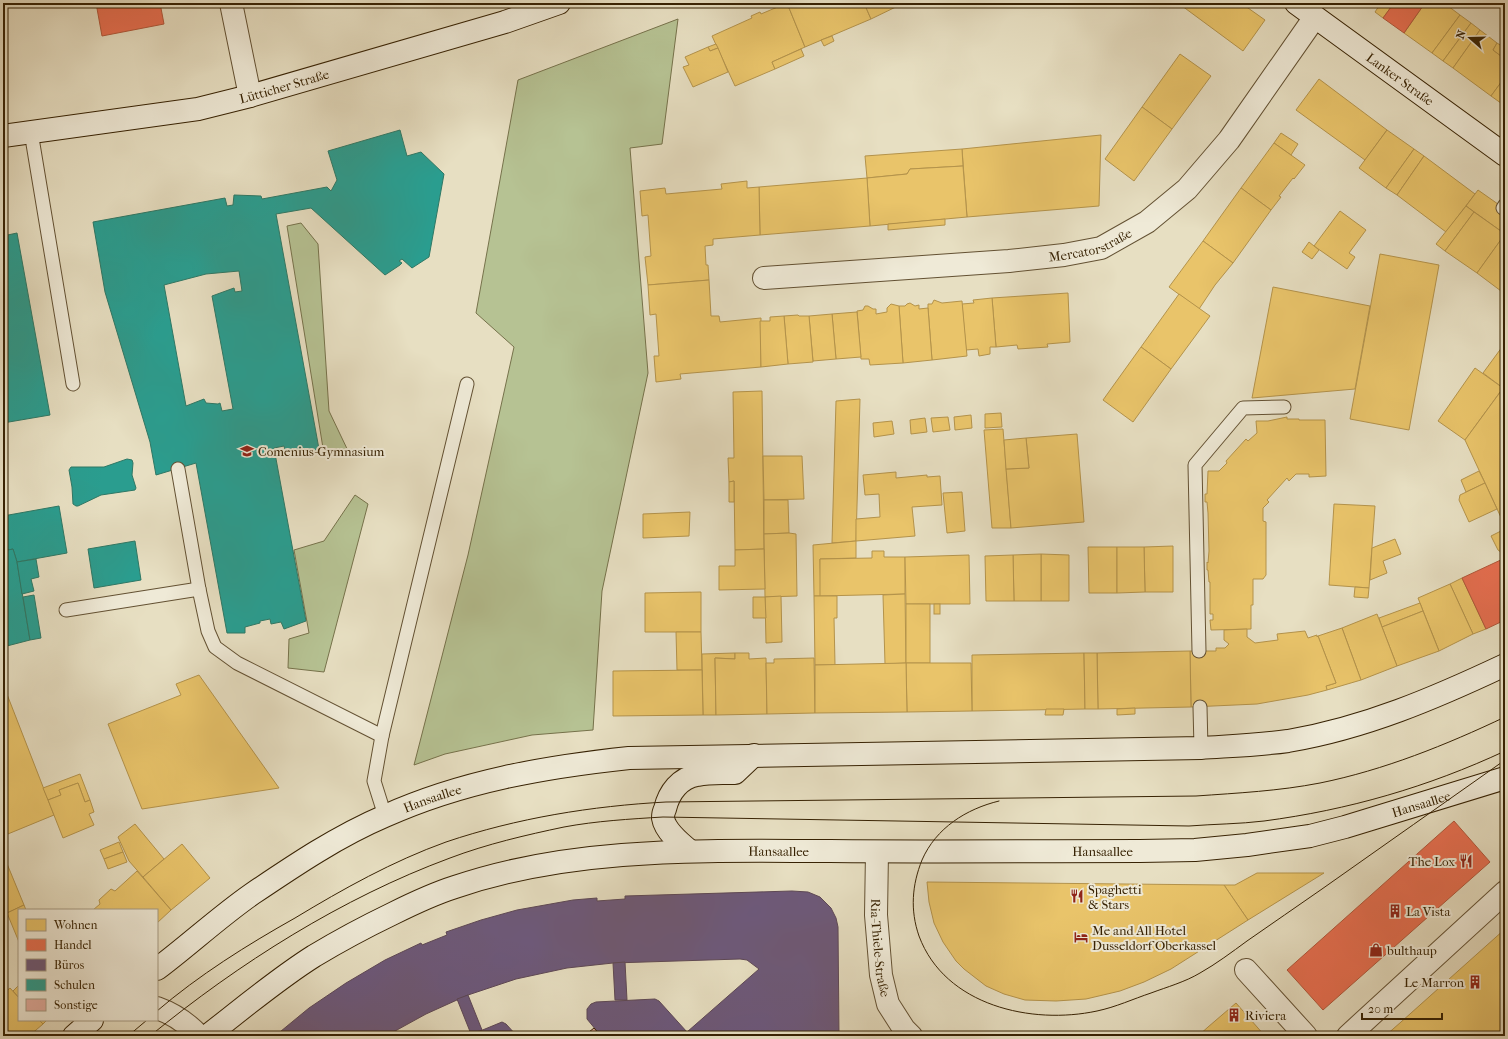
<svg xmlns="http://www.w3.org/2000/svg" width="1508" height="1039" font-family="'IM FELL French Canon',serif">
<rect width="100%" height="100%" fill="#e7dfc2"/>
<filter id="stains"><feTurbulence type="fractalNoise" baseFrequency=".005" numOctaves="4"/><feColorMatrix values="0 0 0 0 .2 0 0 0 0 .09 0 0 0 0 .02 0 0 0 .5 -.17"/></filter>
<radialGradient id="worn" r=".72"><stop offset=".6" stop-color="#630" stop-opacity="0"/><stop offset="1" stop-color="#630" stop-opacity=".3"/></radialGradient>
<g fill="#b6c293" stroke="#76724b">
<polygon points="678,19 662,144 630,148 648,373 602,591 593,730 532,735 445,754 414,765 468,555 514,347 476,313 518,80"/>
<polygon points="301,223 318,244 329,411 350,455 323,448 287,226"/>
<polygon points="355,495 368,504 324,672 288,668 289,639 309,633 294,550 324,541"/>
</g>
<g fill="#e9c46a" stroke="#b4934b">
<polygon points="787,3 805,47 772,62 775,69 735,86 712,36 752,18 751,16 760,12 761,14"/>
<polygon points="787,3 864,3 871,19 805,47"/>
<polygon points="864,3 904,3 871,19"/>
<polygon points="1153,3 1163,3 1160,8"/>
<polygon points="1178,3 1241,3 1265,20 1243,51"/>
<polygon points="1381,3 1394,3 1383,18 1375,12"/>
<polygon points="1425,3 1444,3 1460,15 1432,53 1404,33"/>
<polygon points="1460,15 1471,23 1443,61 1432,53"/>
<polygon points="1471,23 1480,30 1453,68 1443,61"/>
<polygon points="1480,30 1497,43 1493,50 1501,56 1505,51 1505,77 1491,96 1453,68"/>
<polygon points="832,36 834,41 824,46 821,40"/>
<polygon points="1505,40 1505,48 1501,45"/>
<polygon points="1497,43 1505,48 1501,56 1493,50"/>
<polygon points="716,44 718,48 710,51 708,47"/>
<polygon points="708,47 710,51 718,48 728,72 693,87 683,67 689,65 685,57"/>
<polygon points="801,49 804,56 775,69 772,62"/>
<polygon points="1180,54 1211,76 1172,129 1142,107"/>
<polygon points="1505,77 1505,106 1491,96"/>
<polygon points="1319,79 1387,130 1365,160 1296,110"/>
<polygon points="1142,107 1172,129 1134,181 1105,159"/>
<polygon points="1387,130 1414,149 1386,188 1359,168"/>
<polygon points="1281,133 1298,144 1291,155 1274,143"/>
<polygon points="1101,135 1099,206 967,217 962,149"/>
<polygon points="1274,143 1305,165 1294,179 1293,178 1279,196 1281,197 1271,210 1241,188"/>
<polygon points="962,149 963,166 910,169 907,174 867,178 865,156"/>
<polygon points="1414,149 1424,156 1397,195 1386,188"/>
<polygon points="1424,156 1475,194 1446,232 1397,195"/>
<polygon points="963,166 967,217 870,226 867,178 907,174 910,169"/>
<polygon points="867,178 870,226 760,235 759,187"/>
<polygon points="747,181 747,188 759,187 760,235 713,239 713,245 705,246 706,265 708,265 709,280 648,285 645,257 651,256 648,215 642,216 640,191 665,188 666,194 722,189 721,184"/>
<polygon points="1241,188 1271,210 1233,263 1203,241"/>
<polygon points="1478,190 1505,209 1505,234 1466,206"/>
<polygon points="1466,206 1474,212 1445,251 1436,244"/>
<polygon points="1340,211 1366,230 1349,253 1355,257 1347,269 1314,246"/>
<polygon points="1474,212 1505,234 1477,273 1445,251"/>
<polygon points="945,219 945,225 888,230 888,224"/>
<polygon points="1505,234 1505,294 1477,273"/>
<polygon points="1203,241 1233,263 1215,285 1199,309 1169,287"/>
<polygon points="1309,242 1319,250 1312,259 1302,252"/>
<polygon points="1380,254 1439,265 1409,430 1350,419"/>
<polygon points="709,280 711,316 719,316 720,322 761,318 761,367 680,374 681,379 656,382 654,356 659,356 656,314 650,315 648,285"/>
<polygon points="1273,287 1370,306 1355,389 1252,398"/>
<polygon points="1068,293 1070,342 1047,344 1048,347 1018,349 1017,345 996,347 992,298"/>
<polygon points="1179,294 1210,316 1171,369 1141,347"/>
<polygon points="992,298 996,347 990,347 990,354 979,356 978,349 966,350 962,304 974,303 973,300"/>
<polygon points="934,300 942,303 962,301 967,356 932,360 928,308 928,304 932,304"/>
<polygon points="910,303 915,306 919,305 919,309 928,308 932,360 903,363 899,306 905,306 907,304"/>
<polygon points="891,304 899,306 903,363 870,365 869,359 861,359 857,311 863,310 865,306 868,306 873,309 876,309 876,314 887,312 887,308"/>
<polygon points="857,312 861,357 836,359 832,314"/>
<polygon points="832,314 836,359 813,361 809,316"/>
<polygon points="798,315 799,316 809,316 813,362 788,364 784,316"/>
<polygon points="784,316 788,364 761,367 760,321 770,321 770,317"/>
<polygon points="1505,343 1505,385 1503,388 1483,373"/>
<polygon points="1141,347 1171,369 1133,422 1103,400"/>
<polygon points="1475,368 1503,388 1465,440 1438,421"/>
<polygon points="1505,385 1505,394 1501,391"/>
<polygon points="762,391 764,549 735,550 734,481 729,482 728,458 734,458 733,392"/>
<polygon points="1501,391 1505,394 1505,526 1465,440"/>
<polygon points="860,399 856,541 832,543 836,401"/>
<polygon points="1001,413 1002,427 985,428 985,414"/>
<polygon points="971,415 972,428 955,430 954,417"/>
<polygon points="948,417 950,430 933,432 931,418"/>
<polygon points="1287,417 1287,419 1299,419 1299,420 1325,420 1326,476 1309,477 1309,474 1296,474 1289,481 1287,478 1267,500 1269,502 1263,508 1263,521 1266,522 1266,575 1263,579 1253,579 1253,605 1251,605 1251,629 1211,630 1210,620 1213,620 1213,614 1210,614 1210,582 1209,582 1208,570 1207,570 1207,562 1208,563 1209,551 1208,513 1207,502 1205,502 1205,494 1207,494 1208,471 1219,471 1227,463 1226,461 1246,439 1248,441 1257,433 1256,421 1268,421"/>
<polygon points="925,418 927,432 911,434 910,420"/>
<polygon points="892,421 894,434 874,437 873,423"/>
<polygon points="1003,429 1011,528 992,528 984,430"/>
<polygon points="1077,434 1084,522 1011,528 1006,469 1029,468 1026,438"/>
<polygon points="1026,438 1029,468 1006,469 1004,440"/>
<polygon points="763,456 802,456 804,499 764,500"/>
<polygon points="1479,471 1485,483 1466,492 1461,480"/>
<polygon points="896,472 896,478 927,475 927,477 940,476 942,505 912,507 915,536 856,541 856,519 880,517 879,494 865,495 863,475"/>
<polygon points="734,481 734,502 729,502 729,482"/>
<polygon points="1485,483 1497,509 1469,522 1459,500 1460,495"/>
<polygon points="962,492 965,531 947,533 943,493"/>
<polygon points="764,500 788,500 789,533 764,534"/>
<polygon points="1334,504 1375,506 1369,588 1329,585"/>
<polygon points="690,512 689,536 643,538 643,514"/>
<polygon points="1505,529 1505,555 1498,550 1491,536"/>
<polygon points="789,533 796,534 797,596 765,597 764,534"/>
<polygon points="1395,539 1401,554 1383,561 1387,573 1370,580 1372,548"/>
<polygon points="856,541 856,558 820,559 821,596 814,596 813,545"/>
<polygon points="1173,546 1173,592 1145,592 1144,547"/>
<polygon points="1088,547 1117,547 1117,593 1089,593"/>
<polygon points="1117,547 1144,547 1145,592 1117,593"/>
<polygon points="764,549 765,589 719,590 719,566 735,566 735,550"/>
<polygon points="872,551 884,551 884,557 905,557 905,594 820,596 820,559 872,558"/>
<polygon points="1041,554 1069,555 1069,601 1041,601"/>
<polygon points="1041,554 1041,601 1014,601 1013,555"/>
<polygon points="969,555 970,604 906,604 905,557"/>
<polygon points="1013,555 1014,601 986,601 985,556"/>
<polygon points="1462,578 1486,629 1473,634 1450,584"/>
<polygon points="1450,584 1473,634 1439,651 1418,598"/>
<polygon points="1355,587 1369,588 1368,598 1354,597"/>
<polygon points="701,592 701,632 645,632 645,593"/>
<polygon points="905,594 906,663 885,664 883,595"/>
<polygon points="781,596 782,642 766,643 765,597"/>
<polygon points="814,596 837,596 837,618 834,618 835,665 815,665"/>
<polygon points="753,597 765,597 766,618 753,618"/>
<polygon points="1420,603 1423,611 1382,627 1379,618"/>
<rect x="906" y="604" width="24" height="59"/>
<rect x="934" y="604" width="6" height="10"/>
<polygon points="1423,611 1439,651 1397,666 1382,627"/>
<polygon points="1377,614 1397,666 1361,680 1342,628"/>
<polygon points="1342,628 1361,680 1327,690 1326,686 1336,683 1318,636"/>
<polygon points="1247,629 1247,637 1255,643 1278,640 1277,634 1305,631 1308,638 1317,635 1317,637 1318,636 1336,683 1326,686 1327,690 1308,695 1257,704 1191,707 1190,651 1216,651 1216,648 1225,648 1229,644 1224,640 1224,630"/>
<polygon points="676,632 701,632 702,670 677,670"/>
<polygon points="1190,651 1191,707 1098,709 1097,653"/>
<polygon points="735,653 735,659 715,658 716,715 703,715 702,654"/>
<polygon points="735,653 749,653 749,659 766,658 767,714 716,715 715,658 735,659"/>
<polygon points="1084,653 1085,709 972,711 972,655"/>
<polygon points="1084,653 1097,653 1098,709 1085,709"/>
<polygon points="814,658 815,713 767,714 766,663 774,663 774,659"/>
<polygon points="906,663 971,663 972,711 907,712"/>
<polygon points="906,663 907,712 815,713 815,665"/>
<polygon points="702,670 703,715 613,716 613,671"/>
<polygon points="199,675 279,788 142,809 108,724 181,695 176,684"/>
<polygon points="3,684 54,815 3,836"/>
<polygon points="1135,708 1135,714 1117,715 1117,709"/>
<polygon points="1046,709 1064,709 1063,715 1045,715"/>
<polygon points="80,774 90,800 85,802 78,783 59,790 61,795 48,800 43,788"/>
<polygon points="78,783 85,802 90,800 94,812 89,814 94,825 63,838 48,800 61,795 59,790"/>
<polygon points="135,824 164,859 143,877 129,861 118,837"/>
<polygon points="119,842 123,852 104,859 100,850"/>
<polygon points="182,844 210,878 171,910 143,877"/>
<polygon points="123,852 127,862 108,869 104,859"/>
<polygon points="3,854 24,905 7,913 3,903"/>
<polygon points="137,871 171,910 157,923 157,910 93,910 100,904 99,900 111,889 115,891"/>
<polygon points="1257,873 1324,873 1248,920 1224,885 1235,885"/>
<polygon points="927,882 1224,885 1248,920 1171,969 1144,982 1120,991 1086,999 1056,1001 1025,1000 1004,994 986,986 964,969 956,961 943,942 934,923 929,902"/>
<polygon points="24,905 26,910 19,910 19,942 7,913"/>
<polygon points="1505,929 1505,1036 1385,1036 1401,1022"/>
<polygon points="19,985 19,998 13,991"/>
<polygon points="10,988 19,998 19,1020 39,1020 43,1024 29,1036 3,1036 3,994"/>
<polygon points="1236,1003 1265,1036 1198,1036 1208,1027"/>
<polygon points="39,1020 47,1020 43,1024"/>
</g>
<g fill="#e76f51" stroke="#b2583a">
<polygon points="96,3 160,3 164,24 102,36"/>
<polygon points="1394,3 1425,3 1404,33 1383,18"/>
<polygon points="1505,558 1505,620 1486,629 1462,578"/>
<polygon points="1454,821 1490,862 1323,1010 1287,970"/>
</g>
<g fill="#6d597a" stroke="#5d4856">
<polygon points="792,891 808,892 820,897 831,908 836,918 838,927 839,1036 601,1036 587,1019 587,1009 591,1004 596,1002 655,999 659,1001 687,1032 759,969 747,960 740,959 613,963 567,968 516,979 468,995 426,1014 386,1036 275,1036 309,1008 346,983 385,960 421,943 422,945 447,935 446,932 481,920 517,910 573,900 597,898 597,901 625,899 625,896"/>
<polygon points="625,962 627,1000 615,1000 613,963"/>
<polygon points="468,995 482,1030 471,1034 457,999"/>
<polygon points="502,1022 506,1024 517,1036 468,1036"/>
</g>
<g fill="#2a9d8f" stroke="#2e7865" fill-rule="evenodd">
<path d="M 400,130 L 407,156 L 421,152 L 444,174 L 429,257 L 412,268 L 402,259 L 399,261 L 402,263 L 400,265 L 385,275 L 311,208 L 276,214 L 319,449 L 307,455 L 305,451 L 285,450 L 284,446 L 274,448 L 306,621 L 284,629 L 281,622 L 271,624 L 270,619 L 260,621 L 260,623 L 245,627 L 245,633 L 227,633 L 196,463 L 156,475 L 150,442 L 105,292 L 93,222 L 225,198 L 227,206 L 233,205 L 234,195 L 261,196 L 262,199 L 327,187 L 331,191 L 337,180 L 328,151 ZM 239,271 L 242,291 L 235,292 L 234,288 L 212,296 L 233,409 L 222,411 L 220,403 L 218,404 L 206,403 L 204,399 L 186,406 L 164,285 L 206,274 Z"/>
<polygon points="17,233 50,415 3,423 3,236"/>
<polygon points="127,459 132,460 133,463 132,475 136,488 135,490 101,495 78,506 76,506 73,504 72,487 69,470 71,467 104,467"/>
<polygon points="59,506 67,553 17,562 13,549 3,551 3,516"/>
<polygon points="135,541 141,580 94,588 88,549"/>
<polygon points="13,549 17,562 30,640 3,647 3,551"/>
<polygon points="36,559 39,577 31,579 34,591 22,594 17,562"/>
<polygon points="34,595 41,638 30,640 23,597"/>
</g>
<polygon fill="#e1ac9e" stroke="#372203" points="594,1028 601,1036 584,1036"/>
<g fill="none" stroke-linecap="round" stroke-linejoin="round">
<g stroke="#635133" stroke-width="15">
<g id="lane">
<polyline points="31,132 73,384"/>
<polyline points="1503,208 1505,205"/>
<polyline points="178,469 199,589 208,631 215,647 237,663 382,736"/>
<polyline points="66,610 199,589"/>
<polyline points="1199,651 1195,465 1243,408 1284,407"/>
<polyline points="1200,707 1201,748"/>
<polyline points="385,816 374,781 382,736 467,384"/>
</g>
</g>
<g stroke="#635133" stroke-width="24">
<g id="street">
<polyline points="231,3 250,96"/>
<path id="s1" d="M 764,278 L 1009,261 L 1064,255 L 1101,248 L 1147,222 L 1187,189 L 1229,140 L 1315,17"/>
<path id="s2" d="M 877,852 L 876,915 L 881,975 L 888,1004 L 904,1029 L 911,1036"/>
<polyline points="1246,970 1306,1036"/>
<path d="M 157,1008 C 174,1014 187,1023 199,1036"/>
<polyline points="1348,1036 1505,892"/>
</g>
</g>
<g stroke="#372203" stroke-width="24">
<g id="secondary">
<path id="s3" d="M 1296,3 L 1505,155"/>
<path id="s4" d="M 3,136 L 198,109 L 250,96 L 505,22 L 559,3"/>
<path d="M 690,851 C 680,843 665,831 663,818 C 663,815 664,811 665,809 C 669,792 680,778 697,775 C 709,772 723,773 735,773 L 754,755"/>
<path id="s5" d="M 157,969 C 189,945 219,917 252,894 C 295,865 338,836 385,816 C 463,781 545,767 629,758 L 1201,748 C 1230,746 1259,745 1288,741 C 1365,728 1435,698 1505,665"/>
<polyline points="74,1036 92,1020"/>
<path id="s6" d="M 207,1036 C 242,1009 276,980 314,956 C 339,941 365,927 392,914 C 412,904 433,894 455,887 C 575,846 705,851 830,851 C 933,852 1037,851 1140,851 L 1195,850 L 1247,845 L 1310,836 L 1345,827 L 1505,778"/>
</g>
</g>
<use href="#lane" stroke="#efead7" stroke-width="13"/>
<use href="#street" stroke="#efead7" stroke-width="22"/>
<use href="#secondary" stroke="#efead7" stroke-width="22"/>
<g stroke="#372203" stroke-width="1">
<path d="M 999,801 C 966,809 936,828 922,860 C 912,885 910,910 919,936 C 945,1006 1032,1025 1097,1011 C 1116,1007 1133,999 1151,993 C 1167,987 1185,982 1200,973 C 1216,964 1232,952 1247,941 C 1272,924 1297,906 1322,889 C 1383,846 1444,803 1505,760"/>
<path d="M 157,1011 C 199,975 247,945 295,918 C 343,889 393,861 446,842 C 517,818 592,806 666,802 L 1196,796 C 1238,793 1279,791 1320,783 C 1384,770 1446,745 1505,717"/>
<polyline points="128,1036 147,1020"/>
<path d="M 150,1036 C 239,963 342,898 450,858 C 487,844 526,835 564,827 C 596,821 630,819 663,817 L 1189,826 C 1214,824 1240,824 1264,821 C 1348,810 1428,787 1505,751"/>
</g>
</g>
<defs>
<g id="school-bare" transform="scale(1.08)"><path d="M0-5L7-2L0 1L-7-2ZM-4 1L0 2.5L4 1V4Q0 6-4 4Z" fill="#8f2418" stroke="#efead7" stroke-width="2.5" paint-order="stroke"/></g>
<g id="restaurant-bare" transform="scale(1.08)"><path d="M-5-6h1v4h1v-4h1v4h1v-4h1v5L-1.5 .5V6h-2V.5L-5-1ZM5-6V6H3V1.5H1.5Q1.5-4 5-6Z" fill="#8f2418" stroke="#efead7" stroke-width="2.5" paint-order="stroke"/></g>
<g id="building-bare" transform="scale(1.08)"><path d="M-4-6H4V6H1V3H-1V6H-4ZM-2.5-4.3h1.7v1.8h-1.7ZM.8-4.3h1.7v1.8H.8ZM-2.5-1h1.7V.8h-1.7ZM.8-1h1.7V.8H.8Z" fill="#8f2418" stroke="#efead7" stroke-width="2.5" paint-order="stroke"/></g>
<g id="hotel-bare" transform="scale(1.08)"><path d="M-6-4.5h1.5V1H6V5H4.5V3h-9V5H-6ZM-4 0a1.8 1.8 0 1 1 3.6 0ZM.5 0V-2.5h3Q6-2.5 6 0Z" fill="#8f2418" stroke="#efead7" stroke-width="2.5" paint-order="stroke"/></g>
<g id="shop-bare" transform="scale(1.08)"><path d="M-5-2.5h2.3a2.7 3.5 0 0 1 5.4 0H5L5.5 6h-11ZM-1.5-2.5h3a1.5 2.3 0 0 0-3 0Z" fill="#8f2418" stroke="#efead7" stroke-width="2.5" paint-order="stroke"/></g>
</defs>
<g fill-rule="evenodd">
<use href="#school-bare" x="247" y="451"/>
<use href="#restaurant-bare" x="1466" y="861"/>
<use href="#restaurant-bare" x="1077" y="896"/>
<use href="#building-bare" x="1395" y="911"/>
<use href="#hotel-bare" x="1081" y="937"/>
<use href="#shop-bare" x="1376" y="950"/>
<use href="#building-bare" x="1475" y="982"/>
<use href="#building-bare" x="1234" y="1015"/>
</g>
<g text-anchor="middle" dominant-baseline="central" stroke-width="4" stroke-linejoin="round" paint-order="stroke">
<g font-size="13" fill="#372203" stroke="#efead7">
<text stroke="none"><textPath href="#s3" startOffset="129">Lanker Straße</textPath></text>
<text stroke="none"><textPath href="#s4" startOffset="286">Lütticher Straße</textPath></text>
<text stroke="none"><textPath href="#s1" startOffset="329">Mercatorstraße</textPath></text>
<text stroke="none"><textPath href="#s5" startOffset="326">Hansaallee</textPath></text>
<text stroke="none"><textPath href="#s6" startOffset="1266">Hansaallee</textPath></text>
<text stroke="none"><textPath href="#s6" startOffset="618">Hansaallee</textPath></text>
<text stroke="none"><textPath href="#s6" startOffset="942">Hansaallee</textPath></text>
<text stroke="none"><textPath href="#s2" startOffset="96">Ria-Thiele-Straße</textPath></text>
</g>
<g font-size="13" fill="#372203" stroke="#efead7" text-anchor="start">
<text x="258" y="451">Comenius-Gymnasium</text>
<text x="1455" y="861" text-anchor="end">The Lox</text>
<text x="1088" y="889">Spaghetti<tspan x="1088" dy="15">&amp; Stars</tspan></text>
<text x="1406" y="911">La Vista</text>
<text x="1092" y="930">Me and All Hotel<tspan x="1092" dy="15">Dusseldorf Oberkassel</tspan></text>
<text x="1387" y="950">bulthaup</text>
<text x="1464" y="982" text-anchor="end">Le Marron</text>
<text x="1245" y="1015">Riviera</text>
</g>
</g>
<rect width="1508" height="1039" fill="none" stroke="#e7dfc2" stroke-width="16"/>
<rect x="4" y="4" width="1500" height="1031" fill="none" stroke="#372203" stroke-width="2"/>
<rect x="8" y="8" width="1492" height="1023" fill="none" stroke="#372203"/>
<rect x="18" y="909" width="140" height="112" fill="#efead7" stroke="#a59a82"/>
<rect x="26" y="919" width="20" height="12" fill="#e9c46a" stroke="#a59a82"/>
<text x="54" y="929" font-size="12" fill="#372203">Wohnen</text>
<rect x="26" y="939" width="20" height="12" fill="#e76f51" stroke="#a59a82"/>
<text x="54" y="949" font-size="12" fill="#372203">Handel</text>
<rect x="26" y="959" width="20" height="12" fill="#6d597a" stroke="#a59a82"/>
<text x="54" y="969" font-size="12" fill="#372203">Büros</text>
<rect x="26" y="979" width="20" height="12" fill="#2a9d8f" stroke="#a59a82"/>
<text x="54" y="989" font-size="12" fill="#372203">Schulen</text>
<rect x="26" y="999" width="20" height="12" fill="#e1ac9e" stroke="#a59a82"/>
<text x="54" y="1009" font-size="12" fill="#372203">Sonstige</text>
<g transform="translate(1470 38) rotate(290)" stroke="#efead7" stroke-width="3" paint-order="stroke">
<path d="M0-3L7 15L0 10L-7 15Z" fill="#372203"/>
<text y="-6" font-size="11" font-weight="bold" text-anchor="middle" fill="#372203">N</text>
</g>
<path d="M1362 1013v6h80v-6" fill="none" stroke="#372203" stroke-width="2"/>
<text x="1368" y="1013" font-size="12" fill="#372203" stroke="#efead7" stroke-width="3" paint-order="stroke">20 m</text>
<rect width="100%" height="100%" filter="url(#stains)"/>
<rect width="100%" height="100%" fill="url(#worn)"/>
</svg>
